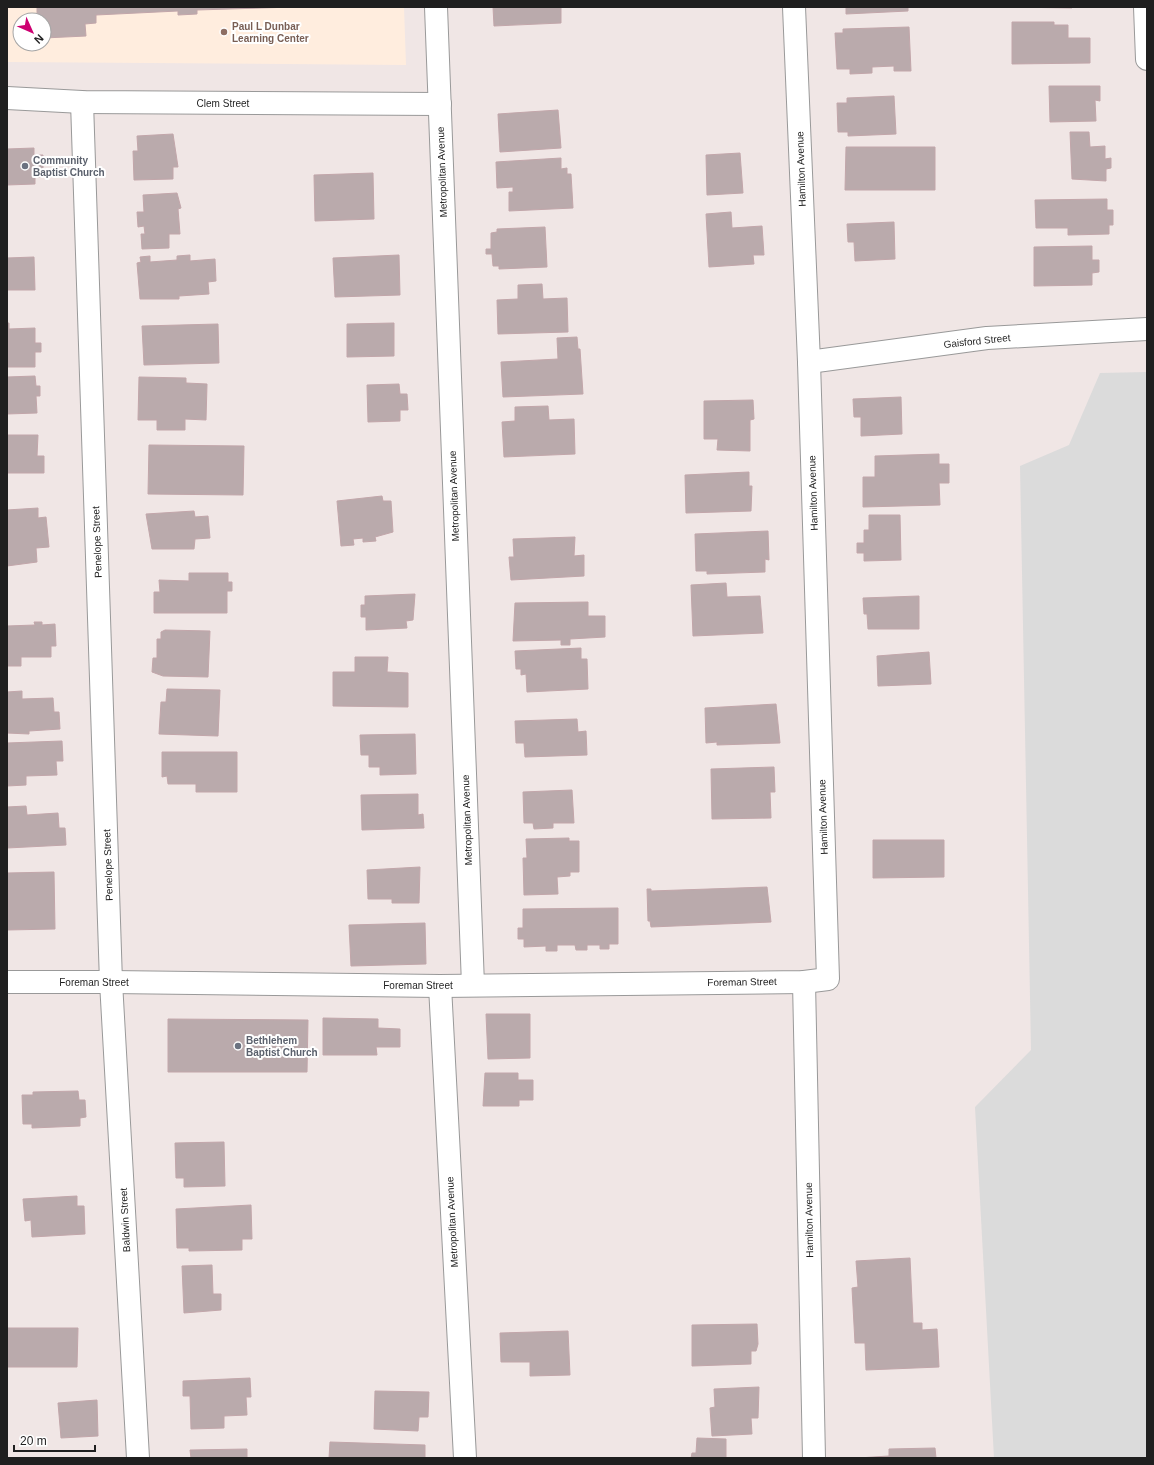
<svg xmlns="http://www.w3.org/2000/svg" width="1154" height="1465" font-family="Arial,sans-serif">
<rect width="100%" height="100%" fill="#f0e6e5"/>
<path fill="#ffedde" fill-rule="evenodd" d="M 7,7 L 404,7 L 406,65 L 7,62 ZM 20,20 L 44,20 L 44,44 L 20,44 Z"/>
<polygon fill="#dbdbdb" points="1147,372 1147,1458 994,1458 975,1107 1031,1050 1020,466 1069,445 1100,373"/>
<g fill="#baaaac" stroke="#c2a6aa">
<polygon points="37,7 293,7 197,10 197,14 178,15 178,11 96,15 96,23 85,24 86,36 44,38 44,20 32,20 37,19"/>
<polygon points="493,7 561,7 561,23 494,26"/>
<polygon points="846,7 908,7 908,11 846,14"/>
<polygon points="1010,7 1072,7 1072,8"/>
<polygon points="1012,22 1054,22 1054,25 1068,25 1068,38 1090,38 1090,63 1012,64"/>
<polygon points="909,27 911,71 894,71 894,66 872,67 872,73 850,74 850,69 837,69 835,33 843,33 843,29"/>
<polygon points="1049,86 1100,86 1100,101 1095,100 1096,121 1050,122"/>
<polygon points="894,96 896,134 848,136 848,132 838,132 837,103 847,103 847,98"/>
<polygon points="558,110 561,148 500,152 498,114"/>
<polygon points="1070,132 1089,132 1090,147 1105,146 1105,159 1111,158 1111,168 1106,169 1106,181 1072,179"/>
<polygon points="173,134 178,167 173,167 173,179 134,180 133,151 138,151 137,136"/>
<polygon points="846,147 935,147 935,190 845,190"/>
<polygon points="34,148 34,155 43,155 43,177 35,177 35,184 7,185 7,149"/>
<polygon points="740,153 743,193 707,195 706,155"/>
<polygon points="561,158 561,169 567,168 567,174 571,174 573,208 509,211 509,192 513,192 513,187 497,188 496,162"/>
<polygon points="373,173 374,219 315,221 314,175"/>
<polygon points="177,193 181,208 178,209 180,234 169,234 169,248 142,249 141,234 145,234 144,226 138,227 137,212 144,212 143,195"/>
<polygon points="1107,199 1107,210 1113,210 1113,225 1109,225 1109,234 1068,235 1068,228 1036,228 1035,200"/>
<polygon points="731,212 732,228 762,226 764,255 753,255 754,264 709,267 706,214"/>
<polygon points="894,222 895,259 855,261 854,242 848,242 847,224"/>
<polygon points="545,227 547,267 499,269 499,266 493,266 492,254 486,254 486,249 491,249 491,233 497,232 497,229"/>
<polygon points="1092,246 1092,260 1099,260 1099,272 1092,273 1092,285 1034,286 1034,247"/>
<polygon points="190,255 190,261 215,259 216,281 208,282 209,294 179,296 179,299 140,299 137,263 141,262 140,257 150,256 150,262 177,260 177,256"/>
<polygon points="399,255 400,295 335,297 333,258"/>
<polygon points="34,257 35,290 7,290 7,258"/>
<polygon points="542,284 543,299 567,298 568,332 498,334 497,300 518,299 518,285"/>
<polygon points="7,323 9,323 9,329 35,328 35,343 41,343 41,352 35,352 35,367 7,367"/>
<polygon points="394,323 394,356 347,357 347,324"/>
<polygon points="218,324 219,363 144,365 142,326"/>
<polygon points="577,337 578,349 580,349 583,394 503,397 501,362 558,359 557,338"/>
<polygon points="35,376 36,386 40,386 40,396 36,396 37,413 7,414 7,377"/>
<polygon points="139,377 186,378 186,383 207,384 206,420 185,419 185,430 157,430 157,420 138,420"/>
<polygon points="399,384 400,394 407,394 408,410 400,410 400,421 368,422 367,385"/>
<polygon points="901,397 902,434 861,436 861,417 854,417 853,399"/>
<polygon points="753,400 754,419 750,420 750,451 717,450 718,439 704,439 704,401"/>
<polygon points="548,406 549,420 574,419 575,454 504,457 502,422 515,421 515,407"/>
<polygon points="7,435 38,435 37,456 44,456 44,473 7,473"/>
<polygon points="149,445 244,446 243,495 148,494"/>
<polygon points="939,454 939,464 949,464 949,483 939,483 940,505 863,507 863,477 875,477 875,456"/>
<polygon points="749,472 749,486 752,486 751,511 686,513 685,475"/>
<polygon points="382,496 383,501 391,501 393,532 375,537 376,541 363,542 363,538 353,539 354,545 341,546 337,501"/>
<polygon points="38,508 38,518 46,517 49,547 36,548 37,562 7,566 7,510"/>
<polygon points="194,511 195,517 208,516 210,538 195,539 194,549 152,549 146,514"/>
<polygon points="869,515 900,515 901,560 864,561 864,553 857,553 857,543 864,543 864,530 869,530"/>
<polygon points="768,531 769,560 765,559 765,572 707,574 707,571 696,571 695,534"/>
<polygon points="575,537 574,556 584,555 584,576 511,580 509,557 514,557 513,539"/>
<polygon points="189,573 228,573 228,582 232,582 232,591 227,591 227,613 154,613 154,592 160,592 159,580 189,581"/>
<polygon points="726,583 727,597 760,596 763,633 693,636 691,585"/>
<polygon points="415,594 413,620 406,621 407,628 366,630 366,617 361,617 361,605 365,605 365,596"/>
<polygon points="919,596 919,629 868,629 867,614 864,614 863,598"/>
<polygon points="588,602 588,616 605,616 605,637 570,639 570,645 561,645 561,640 513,641 515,603"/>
<polygon points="34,622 42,622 42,625 55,624 56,646 51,646 51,657 21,657 21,666 7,666 7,626 35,625"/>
<polygon points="165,630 210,631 208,677 163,676 152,672 153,658 157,658 157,639 161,639 161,632"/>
<polygon points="581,648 581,659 587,659 588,689 527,692 526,674 521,675 521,669 516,669 515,651"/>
<polygon points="929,652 931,684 878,686 877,656"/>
<polygon points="355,657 388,657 387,672 408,673 408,707 333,706 333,672 355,672"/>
<polygon points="167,689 220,690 218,736 159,734 161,702 166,702"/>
<polygon points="22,691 22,699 53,698 54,712 59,712 60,729 29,731 29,734 7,733 7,692"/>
<polygon points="776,704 780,743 717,745 717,742 706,743 705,708"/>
<polygon points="577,719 578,732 586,731 587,755 525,757 524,743 516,743 515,721"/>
<polygon points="415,734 416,774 380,775 380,767 369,767 369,755 361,755 360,735"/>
<polygon points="62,741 63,761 56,761 57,775 26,776 26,785 7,786 7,743"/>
<polygon points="162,752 237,752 237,792 196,792 196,784 168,784 167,776 162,777"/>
<polygon points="774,767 775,792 770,792 771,818 712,819 711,769"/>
<polygon points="572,790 574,823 553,823 553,828 534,829 533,823 524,823 523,792"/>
<polygon points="418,794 418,815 423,814 424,828 362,830 361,795"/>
<polygon points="26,806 27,815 58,813 59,828 65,828 66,845 7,848 7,807"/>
<polygon points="569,838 569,841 579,841 579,872 570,872 570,876 557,877 558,894 524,895 523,858 527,858 526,839"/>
<polygon points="873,840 944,840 944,877 873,878"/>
<polygon points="420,867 419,903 392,903 392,899 368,899 367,870"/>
<polygon points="54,872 55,929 7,930 7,873"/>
<polygon points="767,887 771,922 651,927 650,921 648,921 647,889 651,889 651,891"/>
<polygon points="618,908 618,944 609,944 609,949 600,949 600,945 587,945 587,950 576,950 575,945 557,945 557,951 546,951 546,946 524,947 524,939 518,939 518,928 523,928 523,909"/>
<polygon points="425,923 426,964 351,966 349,925"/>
<polygon points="486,1014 530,1014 530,1058 488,1059"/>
<polygon points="323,1018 378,1019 378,1028 400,1029 400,1047 376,1047 377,1055 323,1055"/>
<polygon points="168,1019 308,1020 307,1072 168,1072"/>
<polygon points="485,1073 518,1073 518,1080 533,1080 533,1100 519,1100 519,1106 483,1106"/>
<polygon points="78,1091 79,1100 85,1100 86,1117 80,1118 80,1126 32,1128 32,1124 23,1124 22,1095 33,1095 33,1092"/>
<polygon points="224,1142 225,1186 184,1187 184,1178 176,1178 175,1143"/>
<polygon points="77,1196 77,1206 84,1206 85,1234 32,1237 31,1220 25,1221 23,1199"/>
<polygon points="251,1205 252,1239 242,1239 242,1250 189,1251 189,1248 177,1248 176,1209"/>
<polygon points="910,1258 913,1323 922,1323 922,1330 937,1329 939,1367 866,1370 865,1343 855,1343 852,1288 858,1287 856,1261"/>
<polygon points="212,1265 213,1294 221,1294 221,1310 184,1313 182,1266"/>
<polygon points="757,1324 758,1344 756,1351 751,1351 751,1364 692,1366 692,1325"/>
<polygon points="7,1328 78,1328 77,1367 7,1367"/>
<polygon points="568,1331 570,1375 530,1376 530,1362 501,1362 500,1333"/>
<polygon points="250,1378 251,1397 246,1397 247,1415 224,1416 224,1428 191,1429 190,1396 183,1396 183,1381"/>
<polygon points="759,1387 758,1418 751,1418 752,1434 712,1436 710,1408 715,1407 714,1389"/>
<polygon points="375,1391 429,1392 428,1417 419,1417 418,1431 374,1429"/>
<polygon points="97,1400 98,1436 61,1438 58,1403"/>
<polygon points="697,1438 726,1439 726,1458 691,1458 692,1453 696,1453"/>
<polygon points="330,1442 425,1445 425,1458 329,1458"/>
<polygon points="935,1448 936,1458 858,1458 889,1456 889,1449"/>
<polygon points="247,1449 247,1458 191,1458 190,1450"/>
</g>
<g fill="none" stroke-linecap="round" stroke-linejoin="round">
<g stroke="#999" stroke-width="24">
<g id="minor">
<polyline points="436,7 473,985"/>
<polyline points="1145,7 1147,59"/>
<polyline points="7,98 82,102 440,104"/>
<polyline points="82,102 111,982 138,1458"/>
<polyline points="809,362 987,338 1147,329"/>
<polyline points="7,982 111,982 440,986 804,982 828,979 809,362 794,7"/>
<polyline points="804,982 814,1458"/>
<polyline points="440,986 465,1458"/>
</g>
</g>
<use href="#minor" stroke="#fff" stroke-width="22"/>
</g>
<circle fill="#8d6e63" stroke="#fff" stroke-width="1.5" cx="224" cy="32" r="4"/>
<g fill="#6b7280" stroke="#fff" stroke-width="1.5">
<circle cx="25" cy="166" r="4"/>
<circle cx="238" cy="1046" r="4"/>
</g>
<g text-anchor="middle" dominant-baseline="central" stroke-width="4" stroke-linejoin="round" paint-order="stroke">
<g font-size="10" font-weight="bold" fill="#785e54" stroke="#fff" text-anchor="start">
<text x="232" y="26">Paul L Dunbar<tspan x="232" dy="12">Learning Center</tspan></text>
</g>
<g font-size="10" fill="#1f1f1f" stroke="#fff">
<text x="223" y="103">Clem Street</text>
<text transform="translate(801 169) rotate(-92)">Hamilton Avenue</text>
<text transform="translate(442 172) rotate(-92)">Metropolitan Avenue</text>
<text transform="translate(977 341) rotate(-6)">Gaisford Street</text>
<text transform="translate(813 493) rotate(-92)">Hamilton Avenue</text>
<text transform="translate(454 496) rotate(-92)">Metropolitan Avenue</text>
<text transform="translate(97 542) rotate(-92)">Penelope Street</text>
<text transform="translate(823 817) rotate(-92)">Hamilton Avenue</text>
<text transform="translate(467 820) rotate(-92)">Metropolitan Avenue</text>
<text transform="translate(108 865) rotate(-92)">Penelope Street</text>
<text x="94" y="982">Foreman Street</text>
<text transform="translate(742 982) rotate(-1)">Foreman Street</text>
<text x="418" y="985">Foreman Street</text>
<text transform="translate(125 1220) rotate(-93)">Baldwin Street</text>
<text transform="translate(809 1220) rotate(-91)">Hamilton Avenue</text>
<text transform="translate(452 1222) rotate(-93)">Metropolitan Avenue</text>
</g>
<g font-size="10" font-weight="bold" fill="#5b616d" stroke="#fff" text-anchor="start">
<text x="33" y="160">Community<tspan x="33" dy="12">Baptist Church</tspan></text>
<text x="246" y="1040">Bethlehem<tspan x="246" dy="12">Baptist Church</tspan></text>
</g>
</g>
<rect width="1154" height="1465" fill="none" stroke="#1f1f1f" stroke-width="16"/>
<g transform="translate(32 32) rotate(135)"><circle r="19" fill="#ffffff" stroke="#a5a5a5"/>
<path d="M0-3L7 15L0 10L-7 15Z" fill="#cd0071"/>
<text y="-6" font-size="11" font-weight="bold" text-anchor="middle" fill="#1f1f1f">N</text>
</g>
<path d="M14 1445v6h81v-6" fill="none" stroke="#1f1f1f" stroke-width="2"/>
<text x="20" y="1445" font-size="12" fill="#1f1f1f" stroke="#ffffff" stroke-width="3" paint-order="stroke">20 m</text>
</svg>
